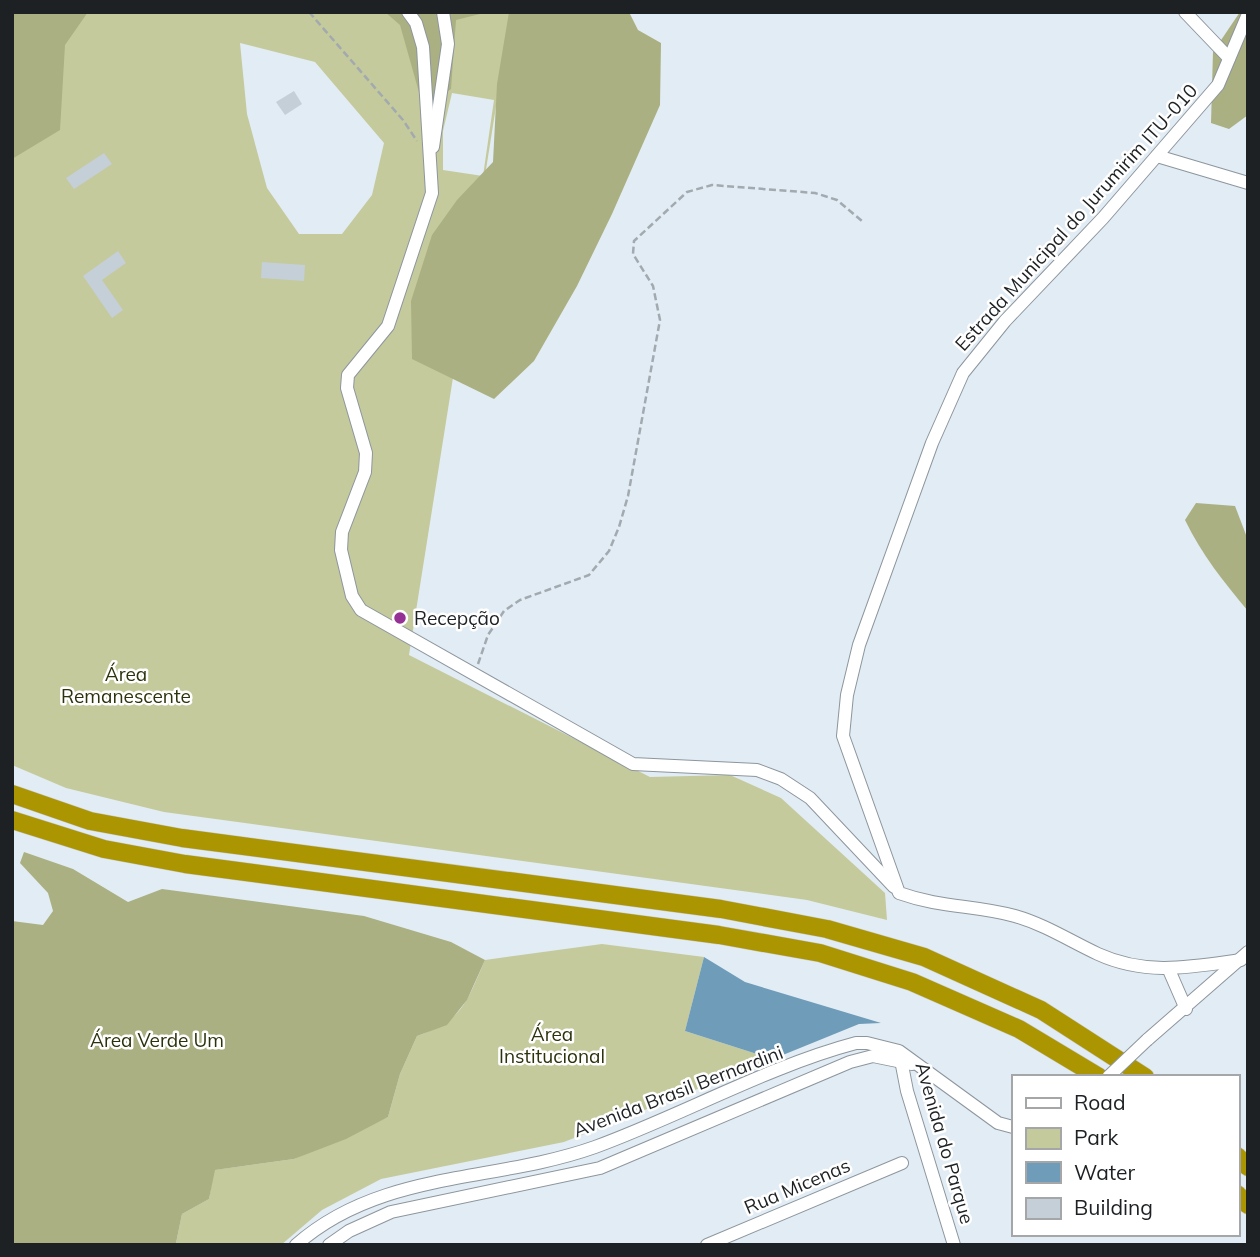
<svg xmlns="http://www.w3.org/2000/svg" width="1260" height="1257" font-family="Mulish,sans-serif">
<rect width="100%" height="100%" fill="#e2ecf4"/>
<g fill="#c4ca9c" fill-rule="evenodd">
<path d="M 12,12 L 511,12 L 409,655 L 650,777 L 730,775 L 781,798 L 885,893 L 887,920 L 807,900 L 164,812 L 66,788 L 12,765 ZM 240,43 L 315,62 L 384,143 L 372,195 L 342,234 L 299,234 L 267,188 L 247,114 ZM 452,93 L 494,100 L 483,176 L 443,170 L 443,131 Z"/>
<path d="M 602,944 L 704,957 L 685,1031 L 773,1059 L 564,1142 L 381,1179 L 322,1210 L 281,1245 L 162,1245 L 176,1243 L 182,1214 L 209,1199 L 214,1170 L 294,1159 L 388,1117 L 400,1074 L 417,1036 C 464,1019 466,1003 485,960 Z"/>
</g>
<g fill="#aab081">
<polygon points="12,12 88,12 65,45 60,130 12,159"/>
<polygon points="385,12 488,12 456,20 451,89 424,110 400,25"/>
<polygon points="509,12 629,12 638,30 661,43 660,105 612,214 577,286 534,361 494,399 412,359 411,301 432,235 457,200 493,162 497,84"/>
<polygon points="1240,12 1248,12 1248,115 1229,129 1211,123 1213,52"/>
<path d="M 1196,503 L 1235,506 L 1248,540 L 1248,611 C 1223,581 1202,555 1185,520 Z"/>
<polygon points="24,852 73,869 128,902 162,889 364,916 451,942 485,960 467,1000 447,1025 417,1036 400,1074 388,1117 346,1139 294,1159 215,1170 209,1199 182,1214 176,1243 12,1245 12,921 43,925 53,911 48,893 20,863"/>
</g>
<polygon fill="#6f9cb9" points="704,957 745,982 881,1023 859,1024 773,1059 685,1031"/>
<g fill="#c5cfd7">
<polygon points="294,91 302,104 285,115 276,102"/>
<polygon points="104,153 112,164 74,189 66,178"/>
<polygon points="118,251 126,263 102,280 123,310 112,318 83,276"/>
<polygon points="262,262 305,265 304,281 261,278"/>
</g>
<g fill="none" stroke-linecap="round" stroke-linejoin="round">
<g stroke="#8d969d" stroke-width="14">
<g id="minor">
<polyline points="408,12 416,23 423,47 432,193 388,326 348,375 347,388 366,453 365,472 342,532 341,550 352,596 361,610 633,764 757,770 781,779 810,798 894,887"/>
<polyline points="1185,12 1229,58"/>
<polyline points="433,147 448,44 443,12"/>
<polyline points="1157,156 1248,183"/>
<path d="M 1241,960 C 1191,967 1146,976 1098,954 C 1070,941 1046,925 1015,916 C 975,905 941,908 899,893 L 843,736 L 847,695 L 859,645 L 932,443 L 963,373 L 1005,321 L 1103,218 L 1218,85 L 1248,14"/>
<polyline points="1169,970 1186,1009"/>
<polyline points="1147,1040 1248,952"/>
<polyline points="900,1055 907,1091 954,1245"/>
<path d="M 296,1245 C 381,1170 494,1183 595,1147 C 680,1116 769,1066 856,1043 L 867,1043 L 899,1051 L 998,1123 L 1013,1127"/>
<polyline points="329,1245 349,1231 391,1212 600,1168 850,1062 873,1056 912,1064"/>
<polyline points="707,1245 902,1163"/>
</g>
</g>
<g stroke="#c9caca" stroke-width="19">
<g id="highway">
<polyline points="12,794 90,821 182,838 721,909 827,929 924,957 1041,1010 1145,1077"/>
<polyline points="12,820 104,849 185,864 719,935 820,953 912,982 1019,1029 1099,1077"/>
<polyline points="1237,1156 1248,1167"/>
<polyline points="1237,1194 1248,1205"/>
</g>
</g>
<g stroke="#a2aab0" stroke-width="2.5" stroke-dasharray="7 3.5" stroke-linecap="butt">
<polyline points="309,12 403,120 417,141"/>
<polyline points="478,664 488,635 504,611 520,600 589,575 609,551 619,527 628,496 660,320 653,286 633,254 634,241 687,192 712,185 815,193 837,200 862,221"/>
</g>
<use href="#minor" stroke="#fff" stroke-width="12"/>
<use href="#highway" stroke="#ab9500" stroke-width="18"/>
<g stroke="#8d969d" stroke-width="14" stroke-linecap="butt">
<polyline id="minor-bridge" points="1108,1077 1147,1040"/>
</g>
<use href="#minor-bridge" stroke="#fff" stroke-width="12"/>
</g>
<circle fill="#953095" stroke="#fff" stroke-width="2.5" cx="400" cy="618" r="7"/>
<g text-anchor="middle" dominant-baseline="central" stroke-width="5" stroke-linejoin="round" paint-order="stroke">
<g font-size="19" fill="#1d2123" stroke="#fff">
<text transform="translate(1076 217) rotate(-48)">Estrada Municipal do Jurumirim ITU-010</text>
<text transform="translate(678 1091) rotate(-21)">Avenida Brasil Bernardini</text>
<text transform="translate(945 1143) rotate(74)">Avenida do Parque</text>
<text transform="translate(797 1186) rotate(-23)">Rua Micenas</text>
</g>
<g font-size="19" fill="#1d2123" stroke="#fff" text-anchor="start">
<text x="414" y="618">Recepção</text>
</g>
<g font-size="19" fill="#2e320c" stroke="#fff">
<text x="126" y="674">Área<tspan x="126" dy="22">Remanescente</tspan></text>
<text x="552" y="1034">Área<tspan x="552" dy="22">Institucional</tspan></text>
<text x="157" y="1040">Área Verde Um</text>
</g>
</g>
<rect width="1260" height="1257" fill="none" stroke="#1d2123" stroke-width="28"/>
<rect x="1012" y="1075" width="228" height="161" fill="#ffffff" stroke="#a5a6a7" stroke-width="2"/>
<rect x="1026" y="1098" width="35" height="10" fill="#ffffff" stroke="#a5a6a7" stroke-width="2"/>
<text x="1074" y="1110" font-size="21" fill="#1d2123">Road</text>
<rect x="1026" y="1128" width="35" height="21" fill="#c4ca9c" stroke="#a5a6a7" stroke-width="2"/>
<text x="1074" y="1145" font-size="21" fill="#1d2123">Park</text>
<rect x="1026" y="1162" width="35" height="21" fill="#6f9cb9" stroke="#a5a6a7" stroke-width="2"/>
<text x="1074" y="1180" font-size="21" fill="#1d2123">Water</text>
<rect x="1026" y="1198" width="35" height="21" fill="#c5cfd7" stroke="#a5a6a7" stroke-width="2"/>
<text x="1074" y="1215" font-size="21" fill="#1d2123">Building</text>
</svg>
